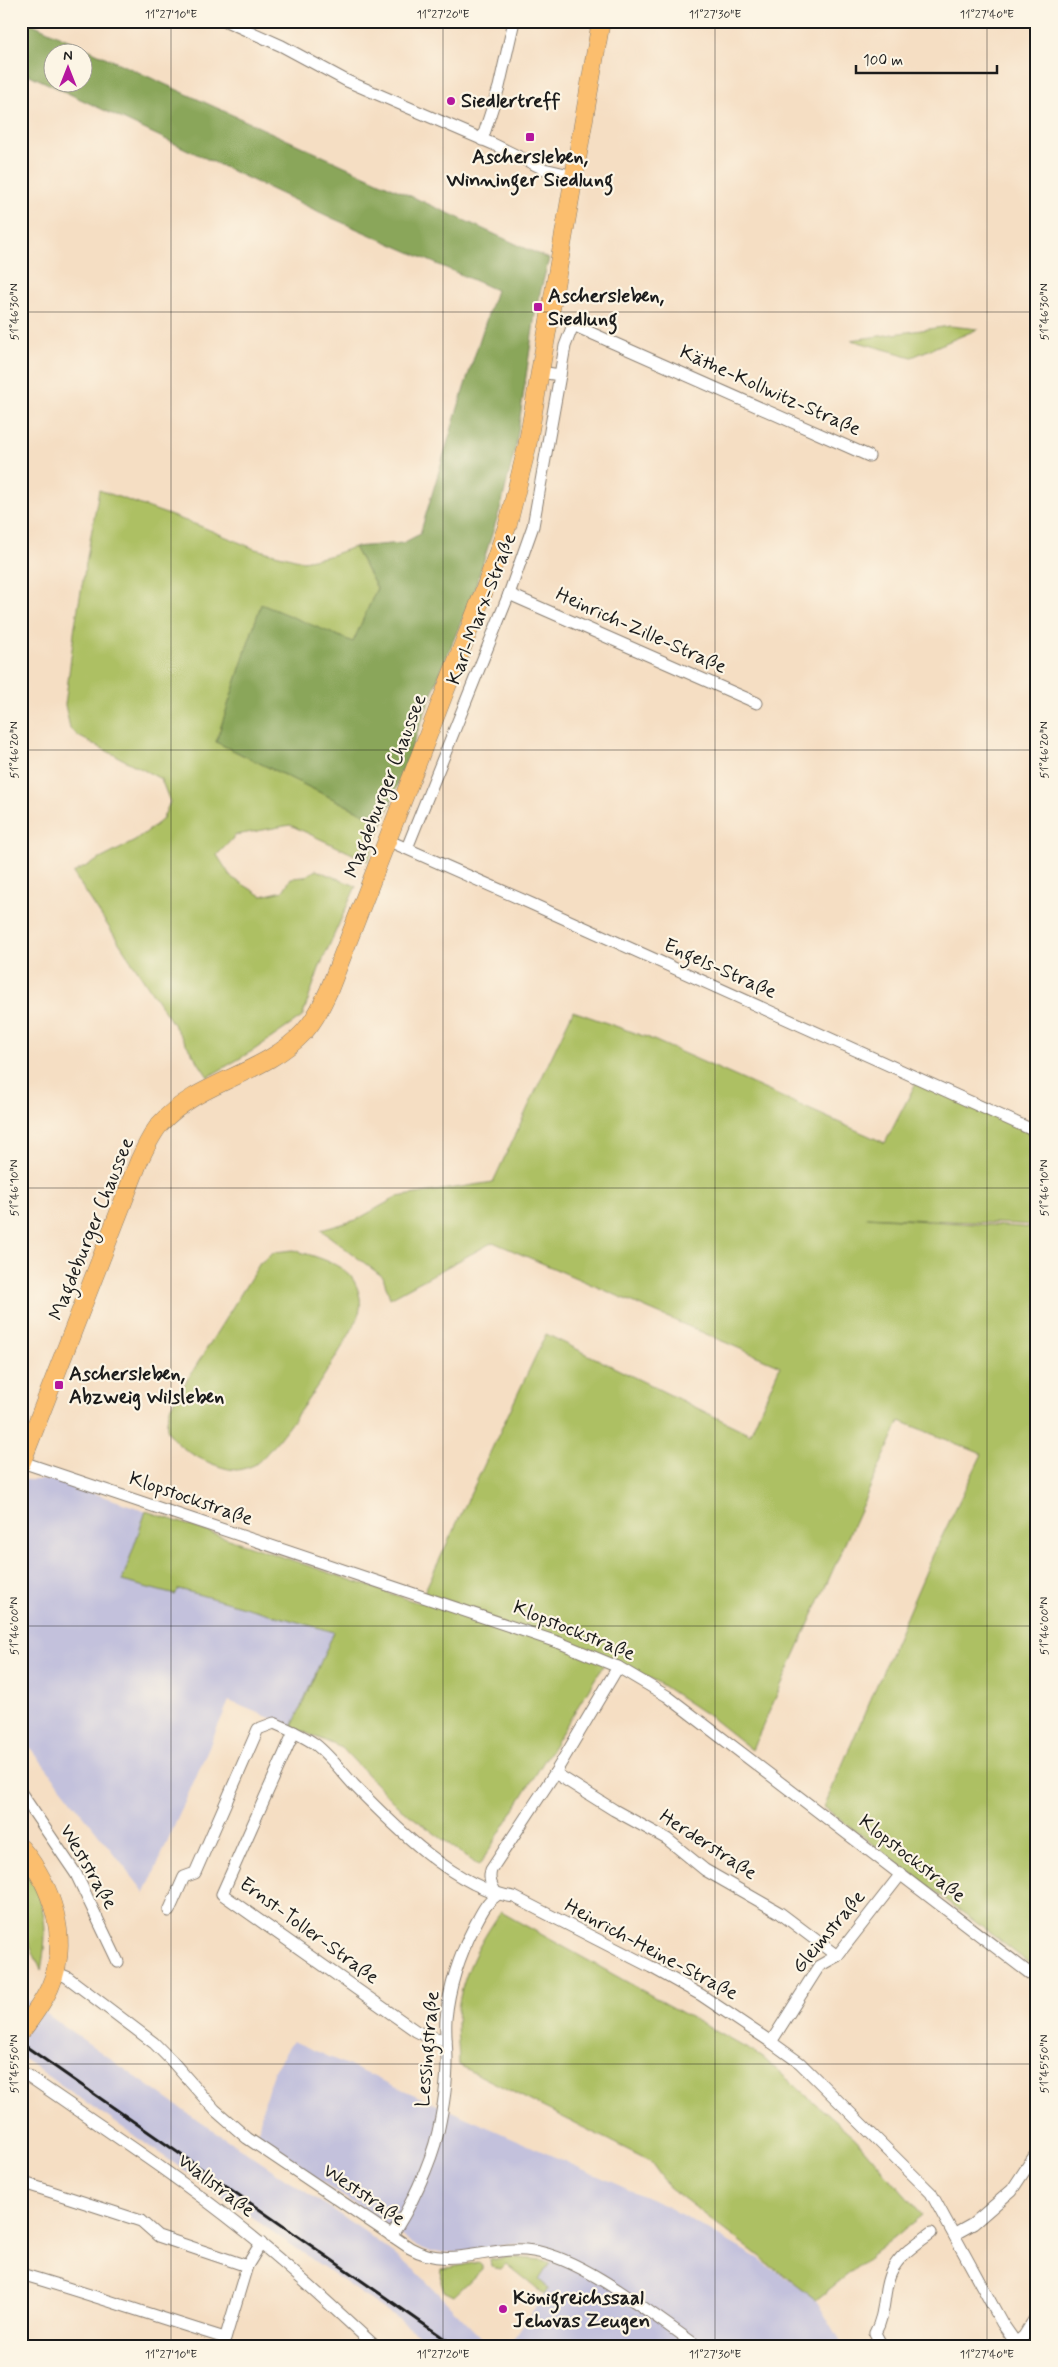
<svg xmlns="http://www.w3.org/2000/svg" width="1058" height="2367" font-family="Mynerve,sans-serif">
<rect width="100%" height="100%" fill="#fcf5e5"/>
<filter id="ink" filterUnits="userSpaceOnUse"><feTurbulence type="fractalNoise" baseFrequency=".02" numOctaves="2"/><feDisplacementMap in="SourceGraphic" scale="10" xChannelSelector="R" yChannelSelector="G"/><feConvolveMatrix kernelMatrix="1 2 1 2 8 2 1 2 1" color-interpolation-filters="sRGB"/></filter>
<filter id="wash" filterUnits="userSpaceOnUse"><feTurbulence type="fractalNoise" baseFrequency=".0096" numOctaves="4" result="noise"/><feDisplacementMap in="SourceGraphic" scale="20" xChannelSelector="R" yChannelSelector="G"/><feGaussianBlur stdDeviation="1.12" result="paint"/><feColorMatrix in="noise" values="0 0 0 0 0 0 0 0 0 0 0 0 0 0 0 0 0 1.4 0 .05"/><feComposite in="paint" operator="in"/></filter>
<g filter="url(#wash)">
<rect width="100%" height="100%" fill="#f5dec3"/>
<g fill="#c3c1dc">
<polygon points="24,1480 56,1480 146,1511 122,1581 174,1595 179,1589 335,1632 292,1727 229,1701 145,1893 21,1736 21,1488"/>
<polygon points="21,1996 190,2115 364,2231 417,2272 489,2346 437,2346 21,2057"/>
<polygon points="293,2041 668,2207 764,2262 816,2300 843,2346 509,2346 549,2288 539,2280 556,2251 533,2246 510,2244 464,2253 431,2252 413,2244 257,2138 262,2111 273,2072"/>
</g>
<g fill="#adc064" stroke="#646e40">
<polygon points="950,326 978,329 912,357 851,340"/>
<polygon points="99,490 200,526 255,549 303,561 329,556 354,547 377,588 353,643 261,605 216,742 383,823 368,861 290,825 236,835 217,855 231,877 262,896 283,891 291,878 304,877 316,870 356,886 320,966 302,1017 254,1050 208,1077 73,873 135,841 162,820 170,802 161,779 78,736 70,728 65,705 75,625"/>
<polygon points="573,1011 649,1038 885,1143 918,1079 1037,1132 1037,1225 866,1217 1037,1228 1037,1969 824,1807 933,1555 982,1454 900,1421 752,1750 713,1719 659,1683 611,1658 603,1666 479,1866 396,1805 342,1748 292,1727 334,1632 179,1589 175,1595 122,1581 146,1511 419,1603 546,1334 750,1434 780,1366 493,1242 390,1298 383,1277 321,1230 356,1220 397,1197 493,1182"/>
<path d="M 293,1250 C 311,1255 347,1264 355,1283 C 360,1293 362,1303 359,1313 C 354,1336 274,1454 254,1465 C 250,1467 240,1470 236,1470 C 216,1469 172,1448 167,1428 C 166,1420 169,1413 171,1406 L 260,1263 L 275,1252 Z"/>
<path d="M 21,1862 C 46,1899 49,1927 41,1970 L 21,1926 Z"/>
<path d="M 501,1912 L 762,2057 L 855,2138 L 922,2215 L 816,2300 L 669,2187 L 650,2161 L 459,2065 C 459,2051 457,2036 457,2022 C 458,1982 478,1944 501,1912 Z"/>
<polygon points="508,2257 543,2260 550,2263 539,2280 549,2288 544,2295 506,2264 501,2269 491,2267 490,2260"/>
<polygon points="479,2262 482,2265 482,2269 454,2296 444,2291 441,2281 442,2269"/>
</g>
<path fill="#8aa65a" stroke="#53613b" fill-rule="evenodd" d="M 21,21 L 26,21 L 549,259 L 536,308 L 516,445 L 501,506 L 474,591 L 440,673 L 383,823 L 216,742 L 261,604 L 353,642 L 377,588 L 354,547 L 403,543 L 420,534 L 464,388 L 496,290 L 332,218 L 21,71 ZM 52,52 L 82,52 L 82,82 L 52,82 Z"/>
</g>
<g filter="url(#ink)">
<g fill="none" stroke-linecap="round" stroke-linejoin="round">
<g stroke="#887d70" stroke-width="13">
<g id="minor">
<polyline points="226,21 282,46 347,81 493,144 544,169 574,176"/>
<polyline points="482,140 499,87 514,21"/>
<polyline points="560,375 565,346 573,325 869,456"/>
<polyline points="509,594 757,703"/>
<polyline points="387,840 532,904 1037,1132"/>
<polyline points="407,848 509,594 533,526 560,375 540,372"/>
<polyline points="22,1462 560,1643 618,1667 667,1696 1037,1979"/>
<polyline points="294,1732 222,1894 416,2031 426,2036 446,2040"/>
<polyline points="555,1773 614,1810 667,1839 705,1870 780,1913 837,1956"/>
<polyline points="21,1793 76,1874 118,1962"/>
<path d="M 169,1911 L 184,1877 L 195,1873 L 258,1729 L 274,1723 C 288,1729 302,1735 315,1744 C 329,1755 342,1772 354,1785 C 394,1826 456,1889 514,1897 L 651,1967 L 701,1995 L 771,2042 L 800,2063 L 931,2193 L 1002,2323 L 1018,2346"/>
<path d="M 55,1972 L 67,1977 L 154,2043 L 171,2060 L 215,2110 L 247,2138 L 410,2248 C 451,2271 490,2244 533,2251 C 583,2258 654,2316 697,2346"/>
<polyline points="771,2042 819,1966 837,1956 901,1874"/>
<path d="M 21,2071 C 96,2123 173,2173 244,2230 C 290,2266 332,2307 375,2346"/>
<polyline points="21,2182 141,2221 158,2236 247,2266"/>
<polyline points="955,2234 973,2224 1012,2190 1037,2152"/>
<path d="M 391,2236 C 409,2211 431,2163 438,2132 C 443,2109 447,2085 447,2061 C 447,2047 445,2033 446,2019 C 449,1987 460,1954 475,1925 C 481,1914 486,1902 497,1895 C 492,1886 488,1880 491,1870 L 555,1773 L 618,1667"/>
<path d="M 21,2274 C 90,2294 157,2317 225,2338"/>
<polyline points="1016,2343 1024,2336 1037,2315"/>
<polyline points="21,2346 22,2346"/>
<polyline points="223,2346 247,2266 261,2243"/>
<path d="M 882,2346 L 875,2333 C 887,2312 882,2291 891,2272 C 899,2255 916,2244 931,2233"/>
</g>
</g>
<g stroke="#887d70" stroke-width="19">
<g id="primary">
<path d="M 21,1464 L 139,1161 C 145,1148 151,1135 160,1124 C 198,1081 264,1075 304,1032 C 315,1020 322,1005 329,990 L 484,591 L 508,524 L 527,447 L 601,21"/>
<path d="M 21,1848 C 52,1885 71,1940 50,1987 C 43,2003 31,2018 21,2032"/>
</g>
</g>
<use href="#minor" stroke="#fff" stroke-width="11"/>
<use href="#primary" stroke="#fbbe6e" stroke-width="18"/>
<polyline stroke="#1c1c1c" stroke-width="3" points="21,2043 455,2346"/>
</g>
</g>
<path fill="none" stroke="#1c1c1c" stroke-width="1" stroke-opacity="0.45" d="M 171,21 L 171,2346M 443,21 L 443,2346M 715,21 L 715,2346M 987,21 L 987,2346M 21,312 L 1037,312M 21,750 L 1037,750M 21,1188 L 1037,1188M 21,1626 L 1037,1626M 21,2064 L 1037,2064"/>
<g fill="#b5179e" stroke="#fcf5e5" stroke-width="2">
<circle cx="451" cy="101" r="5"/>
<rect x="525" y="132" width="10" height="10" rx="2.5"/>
<rect x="533" y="302" width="10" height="10" rx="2.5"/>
<rect x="54" y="1380" width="10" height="10" rx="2.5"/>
<circle cx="503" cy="2309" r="5"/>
</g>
<g text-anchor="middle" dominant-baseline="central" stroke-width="4.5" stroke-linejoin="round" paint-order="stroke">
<g font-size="20" font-weight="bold" fill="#1c1c1c" stroke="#fcf5e5" text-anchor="start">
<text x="461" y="101">Siedlertreff</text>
<text x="530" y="157" text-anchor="middle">Aschersleben,<tspan x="530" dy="23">Winninger Siedlung</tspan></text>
<text x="548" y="296">Aschersleben,<tspan x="548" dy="23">Siedlung</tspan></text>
<text x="69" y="1374">Aschersleben,<tspan x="69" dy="23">Abzweig Wilsleben</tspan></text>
<text x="513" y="2298">Königreichssaal<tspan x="513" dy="23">Jehovas Zeugen</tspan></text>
</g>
<g font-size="20" fill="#1c1c1c" stroke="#fcf5e5">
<text transform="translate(770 391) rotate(24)">Käthe-Kollwitz-Straße</text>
<text transform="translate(482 609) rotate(-69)">Karl-Marx-Straße</text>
<text transform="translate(641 631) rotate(24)">Heinrich-Zille-Straße</text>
<text transform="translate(386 786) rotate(-69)">Magdeburger Chaussee</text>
<text transform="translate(720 969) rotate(24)">Engels-Straße</text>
<text transform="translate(92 1229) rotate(-68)">Magdeburger Chaussee</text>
<text transform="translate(191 1499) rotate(19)">Klopstockstraße</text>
<text transform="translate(574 1631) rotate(22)">Klopstockstraße</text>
<text transform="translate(708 1845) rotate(33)">Herderstraße</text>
<text transform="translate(912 1859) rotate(38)">Klopstockstraße</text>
<text transform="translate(88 1867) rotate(60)">Weststraße</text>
<text transform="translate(309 1931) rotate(36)">Ernst-Toller-Straße</text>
<text transform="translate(829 1932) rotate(-50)">Gleimstraße</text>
<text transform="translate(651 1950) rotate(28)">Heinrich-Heine-Straße</text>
<text transform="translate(428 2049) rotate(-85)">Lessingstraße</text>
<text transform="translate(216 2186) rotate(37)">Wallstraße</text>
<text transform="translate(364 2195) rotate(34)">Weststraße</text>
</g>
</g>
<rect width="1058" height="2367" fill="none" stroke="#fcf5e5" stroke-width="55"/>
<g transform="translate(68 68)"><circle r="24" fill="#fcf5e5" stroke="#a29e95"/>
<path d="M0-4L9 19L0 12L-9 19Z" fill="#b5179e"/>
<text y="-8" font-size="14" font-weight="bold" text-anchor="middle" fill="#1c1c1c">N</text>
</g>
<path d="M856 65v8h141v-8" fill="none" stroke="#1c1c1c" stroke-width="2.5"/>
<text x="863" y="65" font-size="15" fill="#1c1c1c" stroke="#fcf5e5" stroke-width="4" paint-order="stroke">100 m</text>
<rect x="28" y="28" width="1002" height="2312" fill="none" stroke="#1c1c1c" stroke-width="2"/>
<g font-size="12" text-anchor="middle" fill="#1c1c1c">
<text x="171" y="18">11°27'10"E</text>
<text x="443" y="18">11°27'20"E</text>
<text x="715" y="18">11°27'30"E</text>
<text x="987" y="18">11°27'40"E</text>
<text transform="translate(14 312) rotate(-90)" y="4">51°46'30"N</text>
<text transform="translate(1044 312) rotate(-90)" y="4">51°46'30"N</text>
<text transform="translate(14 750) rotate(-90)" y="4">51°46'20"N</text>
<text transform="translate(1044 750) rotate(-90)" y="4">51°46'20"N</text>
<text transform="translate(14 1188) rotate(-90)" y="4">51°46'10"N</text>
<text transform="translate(1044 1188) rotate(-90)" y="4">51°46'10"N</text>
<text transform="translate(14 1626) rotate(-90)" y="4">51°46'00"N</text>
<text transform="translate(1044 1626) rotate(-90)" y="4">51°46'00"N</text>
<text transform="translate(14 2064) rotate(-90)" y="4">51°45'50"N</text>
<text transform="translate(1044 2064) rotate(-90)" y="4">51°45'50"N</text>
<text x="171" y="2358">11°27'10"E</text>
<text x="443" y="2358">11°27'20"E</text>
<text x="715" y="2358">11°27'30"E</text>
<text x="987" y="2358">11°27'40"E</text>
</g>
</svg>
